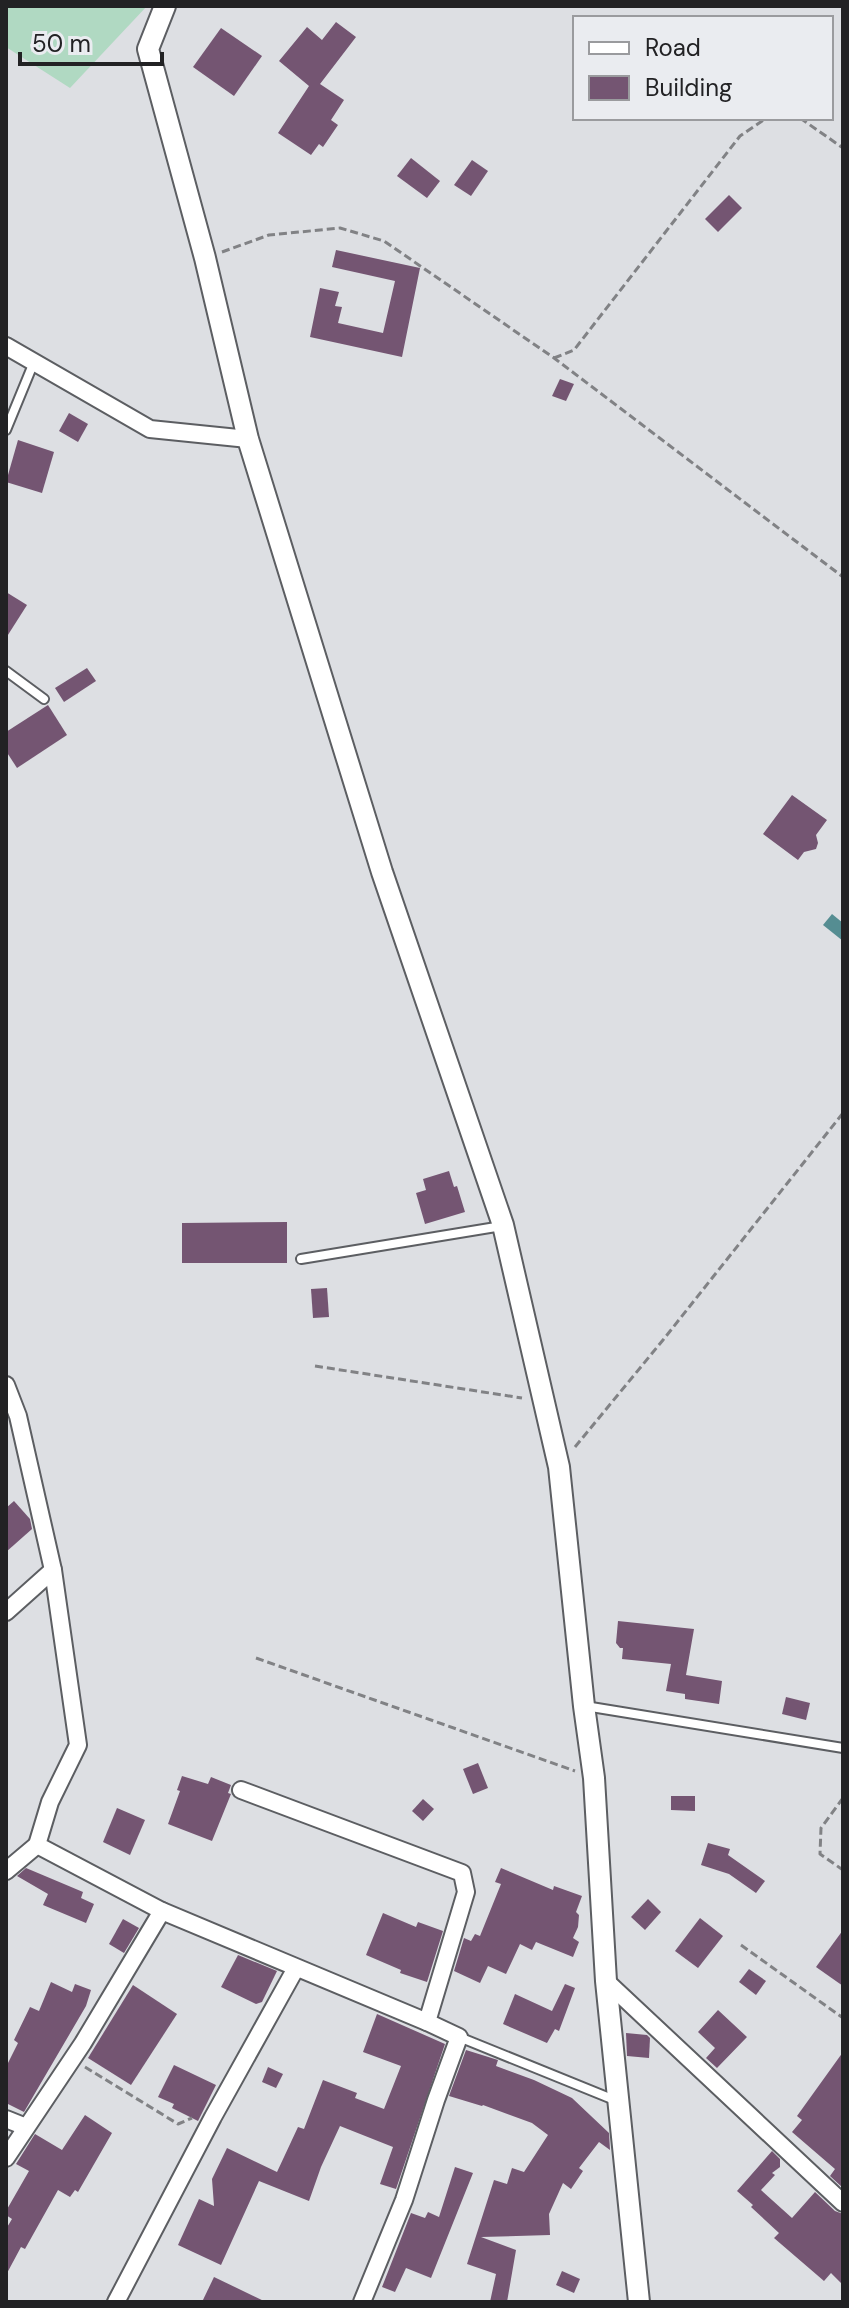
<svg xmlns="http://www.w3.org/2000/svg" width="849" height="2308" font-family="'DM Sans',sans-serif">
<rect width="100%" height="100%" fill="#dddfe3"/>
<polygon fill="#b0d9c2" points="6,6 147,6 70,88 6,47"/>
<polygon fill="#558d92" points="832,914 843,923 843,941 823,925"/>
<g fill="#745572">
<polygon points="336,22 356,37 320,84 344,100 331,120 338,125 323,147 319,144 311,155 278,133 309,86 279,61 307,27 322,40"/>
<polygon points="221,28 262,56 234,96 193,67"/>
<polygon points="411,158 440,181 427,198 397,176"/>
<polygon points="472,160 488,171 471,196 454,185"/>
<polygon points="729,195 742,208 718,232 705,219"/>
<polygon points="336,250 420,268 402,357 310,337 320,288 339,292 335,306 342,307 338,323 383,333 395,281 332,267"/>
<polygon points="560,379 574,384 566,401 552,396"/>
<polygon points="69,413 88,424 78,442 59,431"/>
<polygon points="18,440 54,452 42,493 6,482"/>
<polygon points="6,592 27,605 6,638"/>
<polygon points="87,668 96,681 64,702 55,688"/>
<polygon points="48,705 67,735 17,768 6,751 6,732"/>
<polygon points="792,795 827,820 816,835 818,843 816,849 804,852 798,860 763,834"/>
<polygon points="449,1171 454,1187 457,1186 465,1212 425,1224 416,1193 426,1190 423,1179"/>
<polygon points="287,1222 287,1263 182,1263 182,1223"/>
<polygon points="327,1288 329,1317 313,1318 311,1289"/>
<polygon points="14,1501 30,1519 32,1529 6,1552 6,1508"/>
<polygon points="618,1621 694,1629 686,1675 722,1681 719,1704 685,1699 685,1694 666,1691 671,1664 622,1659 623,1648 620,1648 616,1643"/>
<polygon points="786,1697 810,1703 806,1720 782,1714"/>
<polygon points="478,1763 488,1788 473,1794 463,1769"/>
<polygon points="182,1776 208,1784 211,1777 231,1785 228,1793 231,1794 212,1841 168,1824 180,1791 177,1790"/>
<polygon points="671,1796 695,1796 695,1811 671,1810"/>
<polygon points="423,1799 434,1809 423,1821 412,1811"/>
<polygon points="117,1808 145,1820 130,1855 103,1842"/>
<polygon points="708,1843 730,1849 728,1855 765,1881 756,1893 729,1874 701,1865"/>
<polygon points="26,1868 83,1892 81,1898 94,1904 86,1923 43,1905 48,1894 17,1876"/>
<polygon points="501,1868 553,1890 554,1886 582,1896 576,1912 579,1915 578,1927 573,1938 579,1942 573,1957 536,1942 532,1950 520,1944 506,1974 488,1966 480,1983 454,1971 464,1938 471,1941 475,1934 480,1936 501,1884 495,1882"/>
<polygon points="648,1899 661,1912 645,1930 631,1917"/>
<polygon points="383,1913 416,1927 418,1922 443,1931 427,1982 400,1973 401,1970 366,1955"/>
<polygon points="700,1918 723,1936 698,1968 675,1951"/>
<polygon points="123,1919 139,1928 124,1953 109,1944"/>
<polygon points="843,1930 843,1986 816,1967"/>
<polygon points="238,1955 277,1971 262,2002 256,2004 221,1987"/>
<polygon points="749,1969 766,1981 756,1995 739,1982"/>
<polygon points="51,1982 72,1992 75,1984 91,1990 86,2006 24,2112 6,2103 6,2067 18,2043 14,2040 30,2007 39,2011"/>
<polygon points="565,1984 575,1988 559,2031 555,2029 547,2043 503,2024 515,1994 552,2011"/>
<polygon points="133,1985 177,2014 131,2085 88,2058"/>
<polygon points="718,2010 747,2037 717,2068 706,2058 715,2048 698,2032"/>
<polygon points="377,2014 445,2044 396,2189 380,2184 393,2147 340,2126 321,2167 309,2201 259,2181 221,2265 178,2245 199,2199 214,2206 212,2179 227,2148 277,2172 298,2127 304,2129 323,2080 357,2093 355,2098 384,2109 401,2066 363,2052"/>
<polygon points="626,2033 647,2035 650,2038 649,2058 627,2056"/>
<polygon points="466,2050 498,2060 496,2066 534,2080 572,2098 609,2133 610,2150 599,2142 579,2168 583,2171 571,2189 563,2183 549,2214 550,2235 481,2237 516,2250 507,2302 490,2302 496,2274 467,2264 494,2180 507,2184 512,2168 524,2172 548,2135 532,2123 483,2105 482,2106 449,2096"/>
<polygon points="843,2052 843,2188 830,2176 835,2169 792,2132 802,2120 797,2116"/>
<polygon points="174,2065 216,2085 198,2121 172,2108 174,2104 158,2097"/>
<polygon points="268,2067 283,2074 276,2088 262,2082"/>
<polygon points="85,2115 112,2133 78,2192 75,2190 70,2197 58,2190 25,2249 21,2247 6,2275 6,2229 12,2219 6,2215 6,2211 29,2171 16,2164 35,2134 62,2150"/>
<polygon points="772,2151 780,2159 780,2167 772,2173 775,2175 761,2190 792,2218 815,2192 835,2211 843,2214 843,2285 831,2273 824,2281 774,2238 779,2233 751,2207 753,2205 737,2191"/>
<polygon points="455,2167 473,2173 431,2278 406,2268 395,2292 382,2287 411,2213 425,2218 428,2212 439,2217"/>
<polygon points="562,2271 580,2279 574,2293 556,2285"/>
<polygon points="214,2277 266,2302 202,2302"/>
</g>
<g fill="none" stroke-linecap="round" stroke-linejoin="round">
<g stroke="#5c5e62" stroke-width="12">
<g id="service">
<polyline points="6,430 34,362"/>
<polyline points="6,671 44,699"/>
<polyline points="301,1259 502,1226"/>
<polyline points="585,1706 843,1748"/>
<polyline points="459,2037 617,2101"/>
</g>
</g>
<g stroke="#5c5e62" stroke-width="20">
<g id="minor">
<polyline points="6,346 150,429 248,439"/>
<polyline points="6,1385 18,1416 53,1570 78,1745 50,1802 37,1845 162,1911 427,2022"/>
<polyline points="6,1612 53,1570"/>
<polyline points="241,1790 462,1873 466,1892 427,2022 459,2037 436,2100 404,2200 362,2302"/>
<polyline points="6,1871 37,1845"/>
<polyline points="606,1981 843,2203"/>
<polyline points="6,2119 26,2127"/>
<polyline points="6,2158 83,2043 162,1911"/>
<polyline points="116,2302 213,2117 296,1968"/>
</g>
</g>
<g stroke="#5c5e62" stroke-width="24">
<polyline id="tertiary" points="165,6 148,49 205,258 248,439 382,872 503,1225 559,1467 584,1706 594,1778 606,1981 639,2302"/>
</g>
<g stroke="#818285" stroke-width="3" stroke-dasharray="8 4" stroke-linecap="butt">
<polyline points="800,118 843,148"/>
<polyline points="222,252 269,235 340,228 384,241 554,358 843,577"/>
<polyline points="554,358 574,350 740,136 765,119 770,118"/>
<polyline points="315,1366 522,1398"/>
<polyline points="575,1447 663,1340 843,1113"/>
<polyline points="256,1658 575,1771"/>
<polyline points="843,1798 821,1828 820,1854 843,1870"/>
<polyline points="741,1945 843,2018"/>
<polyline points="85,2067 178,2124 192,2118"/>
</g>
<use href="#service" stroke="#fff" stroke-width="8"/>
<use href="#minor" stroke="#fff" stroke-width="16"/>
<use href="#tertiary" stroke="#fff" stroke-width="20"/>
</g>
<rect width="849" height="2308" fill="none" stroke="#222224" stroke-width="16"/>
<rect x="573" y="16" width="260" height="104" fill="#eaecf0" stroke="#9a9b9e" stroke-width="2"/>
<rect x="589" y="42" width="40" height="12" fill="#ffffff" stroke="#9a9b9e" stroke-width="2"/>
<text x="645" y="56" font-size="24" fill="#222224">Road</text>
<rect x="589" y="76" width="40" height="24" fill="#745572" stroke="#9a9b9e" stroke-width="2"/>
<text x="645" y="96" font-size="24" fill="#222224">Building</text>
<path d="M20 52v12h142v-12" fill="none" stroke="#222224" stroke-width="4"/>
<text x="32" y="52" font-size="24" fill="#222224" stroke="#eaecf0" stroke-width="6" paint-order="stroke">50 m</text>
</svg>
